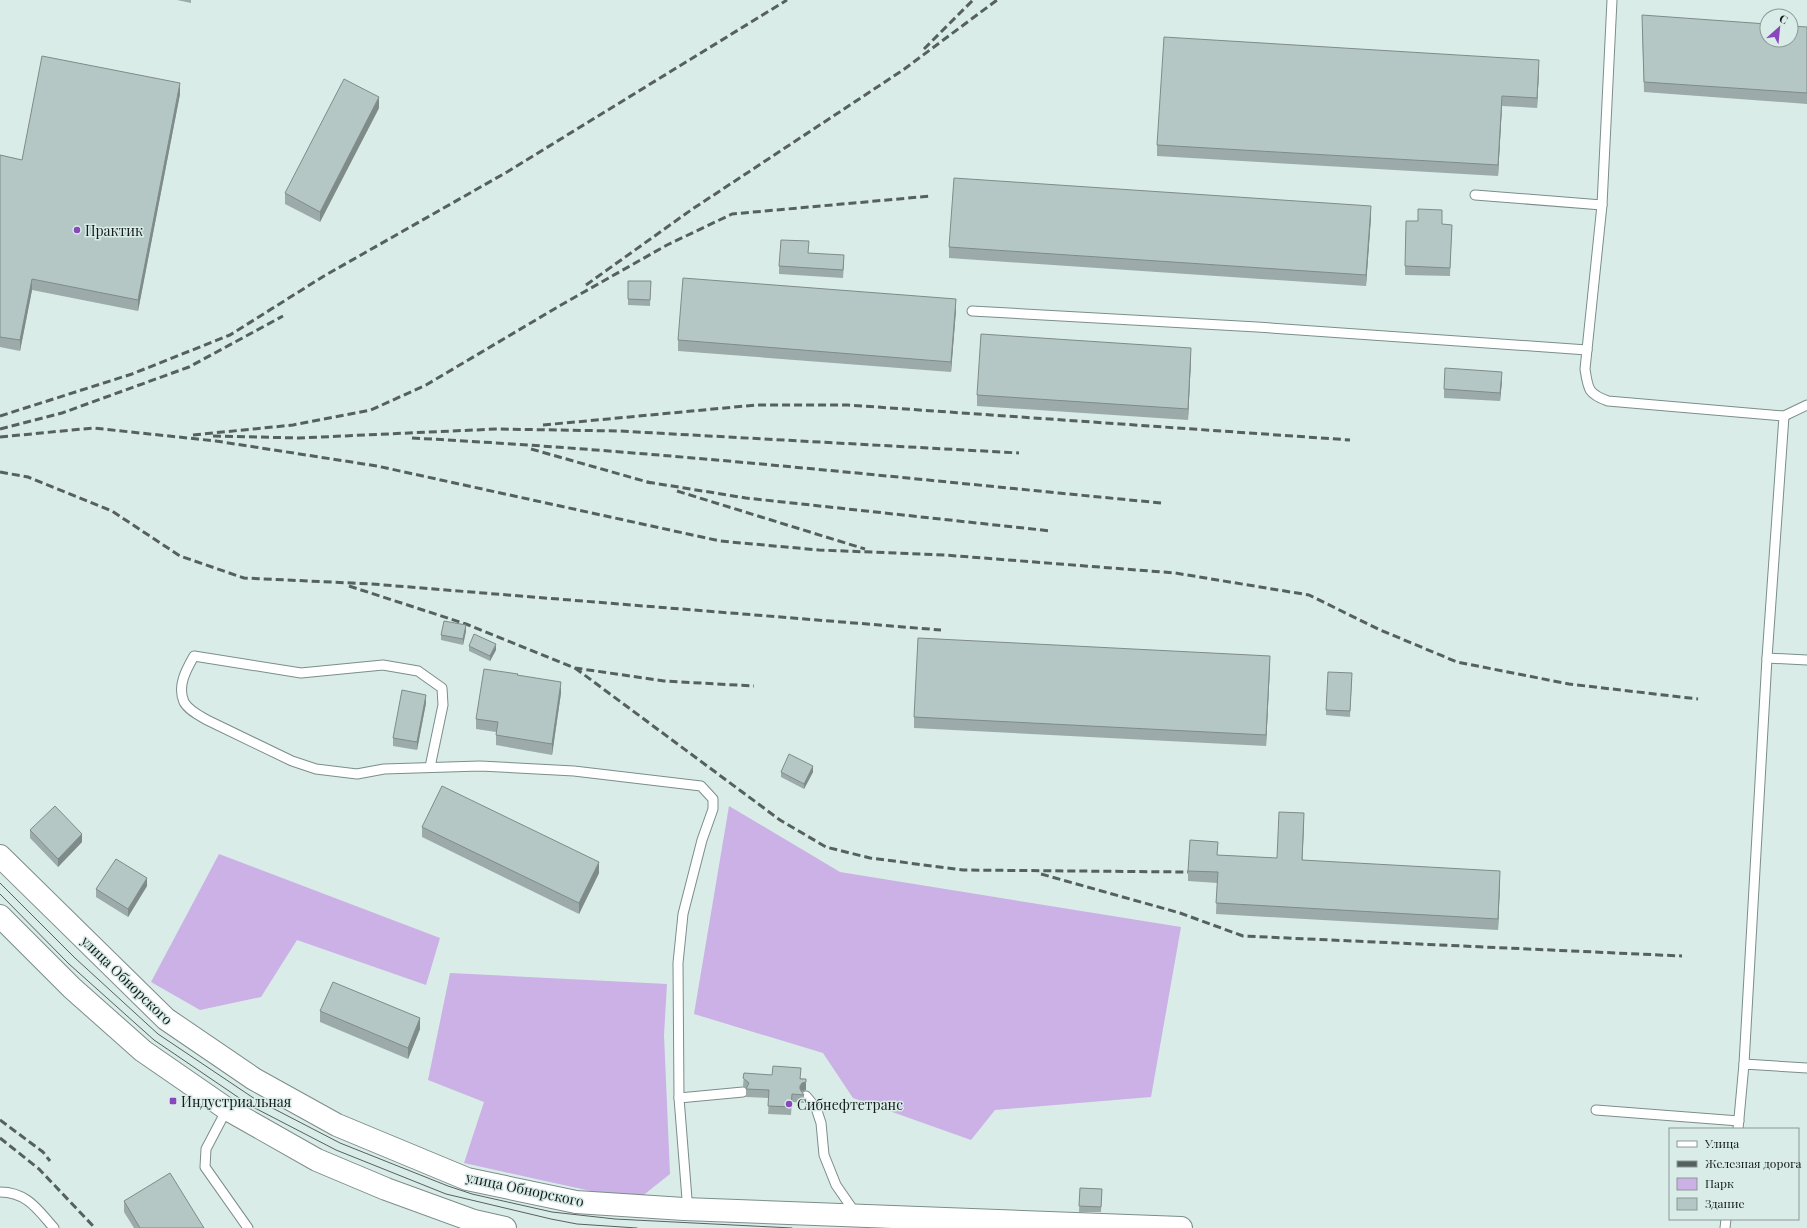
<svg xmlns="http://www.w3.org/2000/svg" width="1807" height="1228" font-family="'Playfair Display',serif">
<rect width="100%" height="100%" fill="#d9ece8"/>
<g fill="#cbb1e5">
<polygon points="729,806 840,872 1181,927 1151,1097 995,1110 971,1140 853,1098 823,1053 694,1014"/>
<polygon points="219,854 440,938 426,985 297,940 261,997 200,1010 151,982"/>
<polygon points="450,973 667,984 664,1035 670,1174 636,1201 464,1163 484,1102 428,1080"/>
</g>
<g fill="none" stroke-linecap="round" stroke-linejoin="round">
<g stroke="#7c8d8a" stroke-width="11">
<g id="lane">
<path d="M 1612,0 L 1602,205 L 1585,369 C 1588,389 1588,394 1608,401 L 1784,416 L 1767,658 L 1744,1064"/>
<polyline points="1475,195 1602,205"/>
<polyline points="972,311 1257,327 1587,350"/>
<polyline points="1784,416 1807,405"/>
<polyline points="1767,658 1807,660"/>
<path d="M 430,767 L 443,705 L 442,688 L 418,671 L 383,665 L 301,673 L 194,656 C 186,670 177,686 184,702 C 188,710 200,716 207,720 L 292,761 L 316,769 L 357,774 L 384,769 L 480,766 L 574,771 L 701,786 L 713,799 L 713,809 L 702,840 L 683,914 L 678,963 L 679,1098"/>
<polyline points="806,1096 816,1108 821,1123 824,1155 836,1185 856,1214"/>
<polyline points="227,1109 206,1149 205,1167 248,1228"/>
<polyline points="1596,1110 1739,1121"/>
<polyline points="1738,1129 1744,1064 1807,1068"/>
<path d="M 0,1192 C 27,1192 38,1210 54,1228"/>
<polyline points="684,1209 687,1199 679,1098 743,1092"/>
<polyline points="1725,1228 1726,1219"/>
</g>
</g>
<g stroke="#7c8d8a" stroke-width="24">
<g id="primary">
<polyline points="0,856 166,1019 254,1079 337,1125 467,1179 576,1202 684,1209 1181,1228"/>
<polyline points="0,916 72,988 143,1051 227,1109 317,1160 386,1189 474,1221 505,1228"/>
</g>
</g>
<use href="#lane" stroke="#fff" stroke-width="9"/>
<use href="#primary" stroke="#fff" stroke-width="22"/>
<g stroke="#56615f" stroke-width="1">
<polyline points="0,883 75,958 158,1034 255,1099 340,1143 448,1186 472,1194 552,1212 615,1219 792,1228"/>
<polyline points="0,894 69,964 154,1040 251,1106 336,1150 446,1194 551,1219 577,1224 637,1228"/>
</g>
<g stroke="#56615f" stroke-width="3" stroke-dasharray="8 4" stroke-linecap="butt">
<polyline points="924,49 973,0"/>
<polyline points="586,285 691,210 903,70 997,0"/>
<polyline points="0,416 132,374 230,335 324,276 507,172 787,0"/>
<polyline points="543,425 756,405 848,405 1350,440"/>
<polyline points="0,429 62,413 189,367 283,316"/>
<polyline points="193,435 293,425 371,410 426,385 561,305 667,245 732,214 931,196"/>
<polyline points="213,436 299,438 496,429 619,431 1019,453"/>
<polyline points="0,437 93,428 216,441 377,466 720,541 819,550 945,555 1175,573 1309,595 1378,629 1457,662 1569,684 1698,699"/>
<path d="M 412,438 C 662,451 911,479 1161,503"/>
<polyline points="531,449 651,483"/>
<polyline points="0,472 28,477 112,511 180,556 244,578 372,584 941,630"/>
<polyline points="647,482 746,498 1051,531"/>
<polyline points="677,491 865,549"/>
<polyline points="349,586 466,624 575,668 664,681 754,686"/>
<polyline points="575,668 780,820 826,847 870,858 963,870 1189,872"/>
<polyline points="1041,874 1180,913 1243,936 1682,956"/>
<polyline points="0,1120 43,1152 50,1161"/>
<polyline points="0,1138 39,1169 95,1228"/>
</g>
</g>
<g fill="#9caba9">
<polygon points="177,0 191,0 191,3"/>
<polygon points="1642,26 1807,27 1807,104 1644,92"/>
<polygon points="1539,71 1537,108 1502,106 1498,176 1157,156 1157,145"/>
<polygon points="180,94 138,311 32,290 20,351 0,347 0,155 22,160"/>
<polygon points="379,108 320,222 285,204 285,193"/>
<polygon points="1371,217 1366,286 949,258 949,247"/>
<polygon points="1442,224 1452,225 1450,276 1405,275 1405,266"/>
<polygon points="808,253 844,264 843,278 779,274 779,266"/>
<polygon points="628,281 651,281 650,306 628,305"/>
<polygon points="956,310 951,372 678,351 678,340"/>
<polygon points="1191,359 1188,420 977,406 977,395"/>
<polygon points="1502,381 1500,401 1444,398 1444,389"/>
<polygon points="466,631 463,645 441,640 441,635"/>
<polygon points="469,646 496,650 490,661 469,651"/>
<polygon points="1270,666 1266,746 914,728 914,717"/>
<polygon points="518,676 561,693 552,755 496,745 496,732 476,729 476,719"/>
<polygon points="1352,678 1350,717 1326,715 1326,710"/>
<polygon points="426,703 417,750 393,746 393,738"/>
<polygon points="781,772 813,772 804,789 781,777"/>
<polygon points="1304,824 1302,860 1500,882 1498,930 1216,914 1217,883 1188,881 1188,871 1218,855 1277,858"/>
<polygon points="422,827 599,873 579,914 422,837"/>
<polygon points="30,830 82,842 58,867 30,838"/>
<polygon points="147,886 128,917 96,897 96,889"/>
<polygon points="320,1011 420,1029 408,1059 320,1022"/>
<polygon points="744,1073 806,1079 806,1090 802,1092 804,1095 804,1103 792,1102 791,1115 768,1114 769,1098 746,1097 746,1089 743,1086"/>
<polygon points="1080,1188 1102,1189 1101,1212 1079,1212"/>
<polygon points="124,1201 204,1228 134,1228 124,1212"/>
</g>
<g fill="#7f8b89">
<polygon points="1539,60 1539,71 1537,108 1537,98"/>
<polygon points="180,83 180,94 138,311 138,300"/>
<polygon points="1502,96 1502,106 1498,176 1498,165"/>
<polygon points="379,97 379,108 320,222 320,212"/>
<polygon points="1371,206 1371,217 1366,286 1366,275"/>
<polygon points="32,279 32,290 20,351 20,340"/>
<polygon points="956,299 956,310 951,372 951,362"/>
<polygon points="1191,348 1191,359 1188,420 1188,409"/>
<polygon points="1502,372 1502,381 1500,401 1500,393"/>
<polygon points="466,625 466,631 463,645 463,639"/>
<polygon points="496,644 496,650 490,661 490,656"/>
<polygon points="1270,656 1270,666 1266,746 1266,735"/>
<polygon points="561,682 561,693 552,755 552,744"/>
<polygon points="426,695 426,703 417,750 417,742"/>
<polygon points="813,766 813,772 804,789 804,784"/>
<polygon points="1304,813 1304,824 1302,870 1302,860"/>
<polygon points="82,834 82,842 58,867 58,859"/>
<polygon points="599,862 599,873 579,914 579,903"/>
<polygon points="1500,871 1500,882 1498,930 1498,919"/>
<polygon points="147,878 147,886 128,917 128,909"/>
<polygon points="420,1018 420,1029 408,1059 408,1048"/>
<polygon points="806,1082 806,1090 802,1091 800,1094 800,1086 802,1083"/>
</g>
<g fill="#b5c7c4" stroke="#7f8b89">
<polygon points="1642,15 1767,24 1767,40 1791,40 1791,26 1807,27 1807,93 1644,82"/>
<polygon points="1164,37 1539,60 1537,98 1502,96 1498,165 1157,145"/>
<polygon points="42,56 180,83 138,300 32,279 20,340 0,337 0,155 22,160"/>
<polygon points="344,79 379,97 320,212 285,193"/>
<polygon points="954,178 1371,206 1366,275 949,247"/>
<polygon points="1418,209 1442,210 1442,224 1452,225 1450,268 1405,266 1406,221 1418,221"/>
<polygon points="781,240 809,241 808,253 844,255 843,270 779,266"/>
<polygon points="683,278 956,299 951,362 678,340"/>
<polygon points="628,281 651,281 650,300 628,299"/>
<polygon points="981,334 1191,348 1188,409 977,395"/>
<polygon points="1445,368 1502,372 1500,393 1444,389"/>
<polygon points="444,621 466,625 463,639 441,635"/>
<polygon points="474,634 496,644 490,656 469,646"/>
<polygon points="918,638 1270,656 1266,735 914,717"/>
<polygon points="484,669 518,674 517,675 561,682 552,744 496,735 498,722 476,719"/>
<polygon points="1328,672 1352,673 1350,711 1326,710"/>
<polygon points="402,690 426,695 417,742 393,738"/>
<polygon points="789,754 813,766 804,784 781,772"/>
<polygon points="442,786 599,862 579,903 422,827"/>
<polygon points="55,806 82,834 58,859 30,830"/>
<polygon points="1279,812 1304,813 1302,860 1500,871 1498,919 1216,903 1218,872 1188,871 1190,840 1218,842 1217,855 1277,858"/>
<polygon points="116,859 147,878 128,909 96,889"/>
<polygon points="333,982 420,1018 408,1048 320,1011"/>
<polygon points="773,1066 801,1068 800,1079 806,1079 806,1082 802,1083 800,1086 800,1089 804,1095 792,1094 791,1107 768,1106 769,1090 746,1089 749,1083 743,1078 744,1073 772,1075"/>
<polygon points="170,1173 204,1228 140,1228 124,1201"/>
<polygon points="1080,1188 1102,1189 1101,1207 1079,1206"/>
</g>
<g fill="#8947bb" stroke="#d9ece8" stroke-width="1.5">
<circle cx="77" cy="230" r="4"/>
<rect x="169" y="1097" width="8" height="8" rx="2"/>
<circle cx="789" cy="1104" r="4"/>
</g>
<g text-anchor="middle" dominant-baseline="central" stroke-width="3" stroke-linejoin="round" paint-order="stroke">
<g font-size="14" fill="#151c1b" stroke="#d9ece8" text-anchor="start">
<text x="85" y="230">Практик</text>
<text x="181" y="1101">Индустриальная</text>
<text x="797" y="1104">Сибнефтетранс</text>
</g>
<g font-size="14" fill="#151c1b" stroke="#d9ece8">
<text transform="translate(127 980) rotate(44)">улица Обнорского</text>
<text transform="translate(525 1189) rotate(12)">улица Обнорского</text>
</g>
</g>
<rect x="1669" y="1128" width="130" height="92" fill="#d9ece8" stroke="#8b9996"/>
<rect x="1677" y="1141" width="20" height="6" fill="#ffffff" stroke="#8b9996"/>
<text x="1705" y="1148" font-size="12" fill="#151c1b">Улица</text>
<rect x="1677" y="1161" width="20" height="6" fill="#56615f" stroke="#8b9996"/>
<text x="1705" y="1168" font-size="12" fill="#151c1b">Железная дорога</text>
<rect x="1677" y="1178" width="20" height="12" fill="#cbb1e5" stroke="#8b9996"/>
<text x="1705" y="1188" font-size="12" fill="#151c1b">Парк</text>
<rect x="1677" y="1198" width="20" height="12" fill="#b5c7c4" stroke="#8b9996"/>
<text x="1705" y="1208" font-size="12" fill="#151c1b">Здание</text>
<g transform="translate(1779 28) rotate(27)"><circle r="19" fill="#d9ece8" stroke="#8b9996"/>
<path d="M0-3L7 15L0 10L-7 15Z" fill="#8947bb"/>
<text y="-6" font-size="11" font-weight="bold" text-anchor="middle" fill="#151c1b">С</text>
</g>
</svg>
